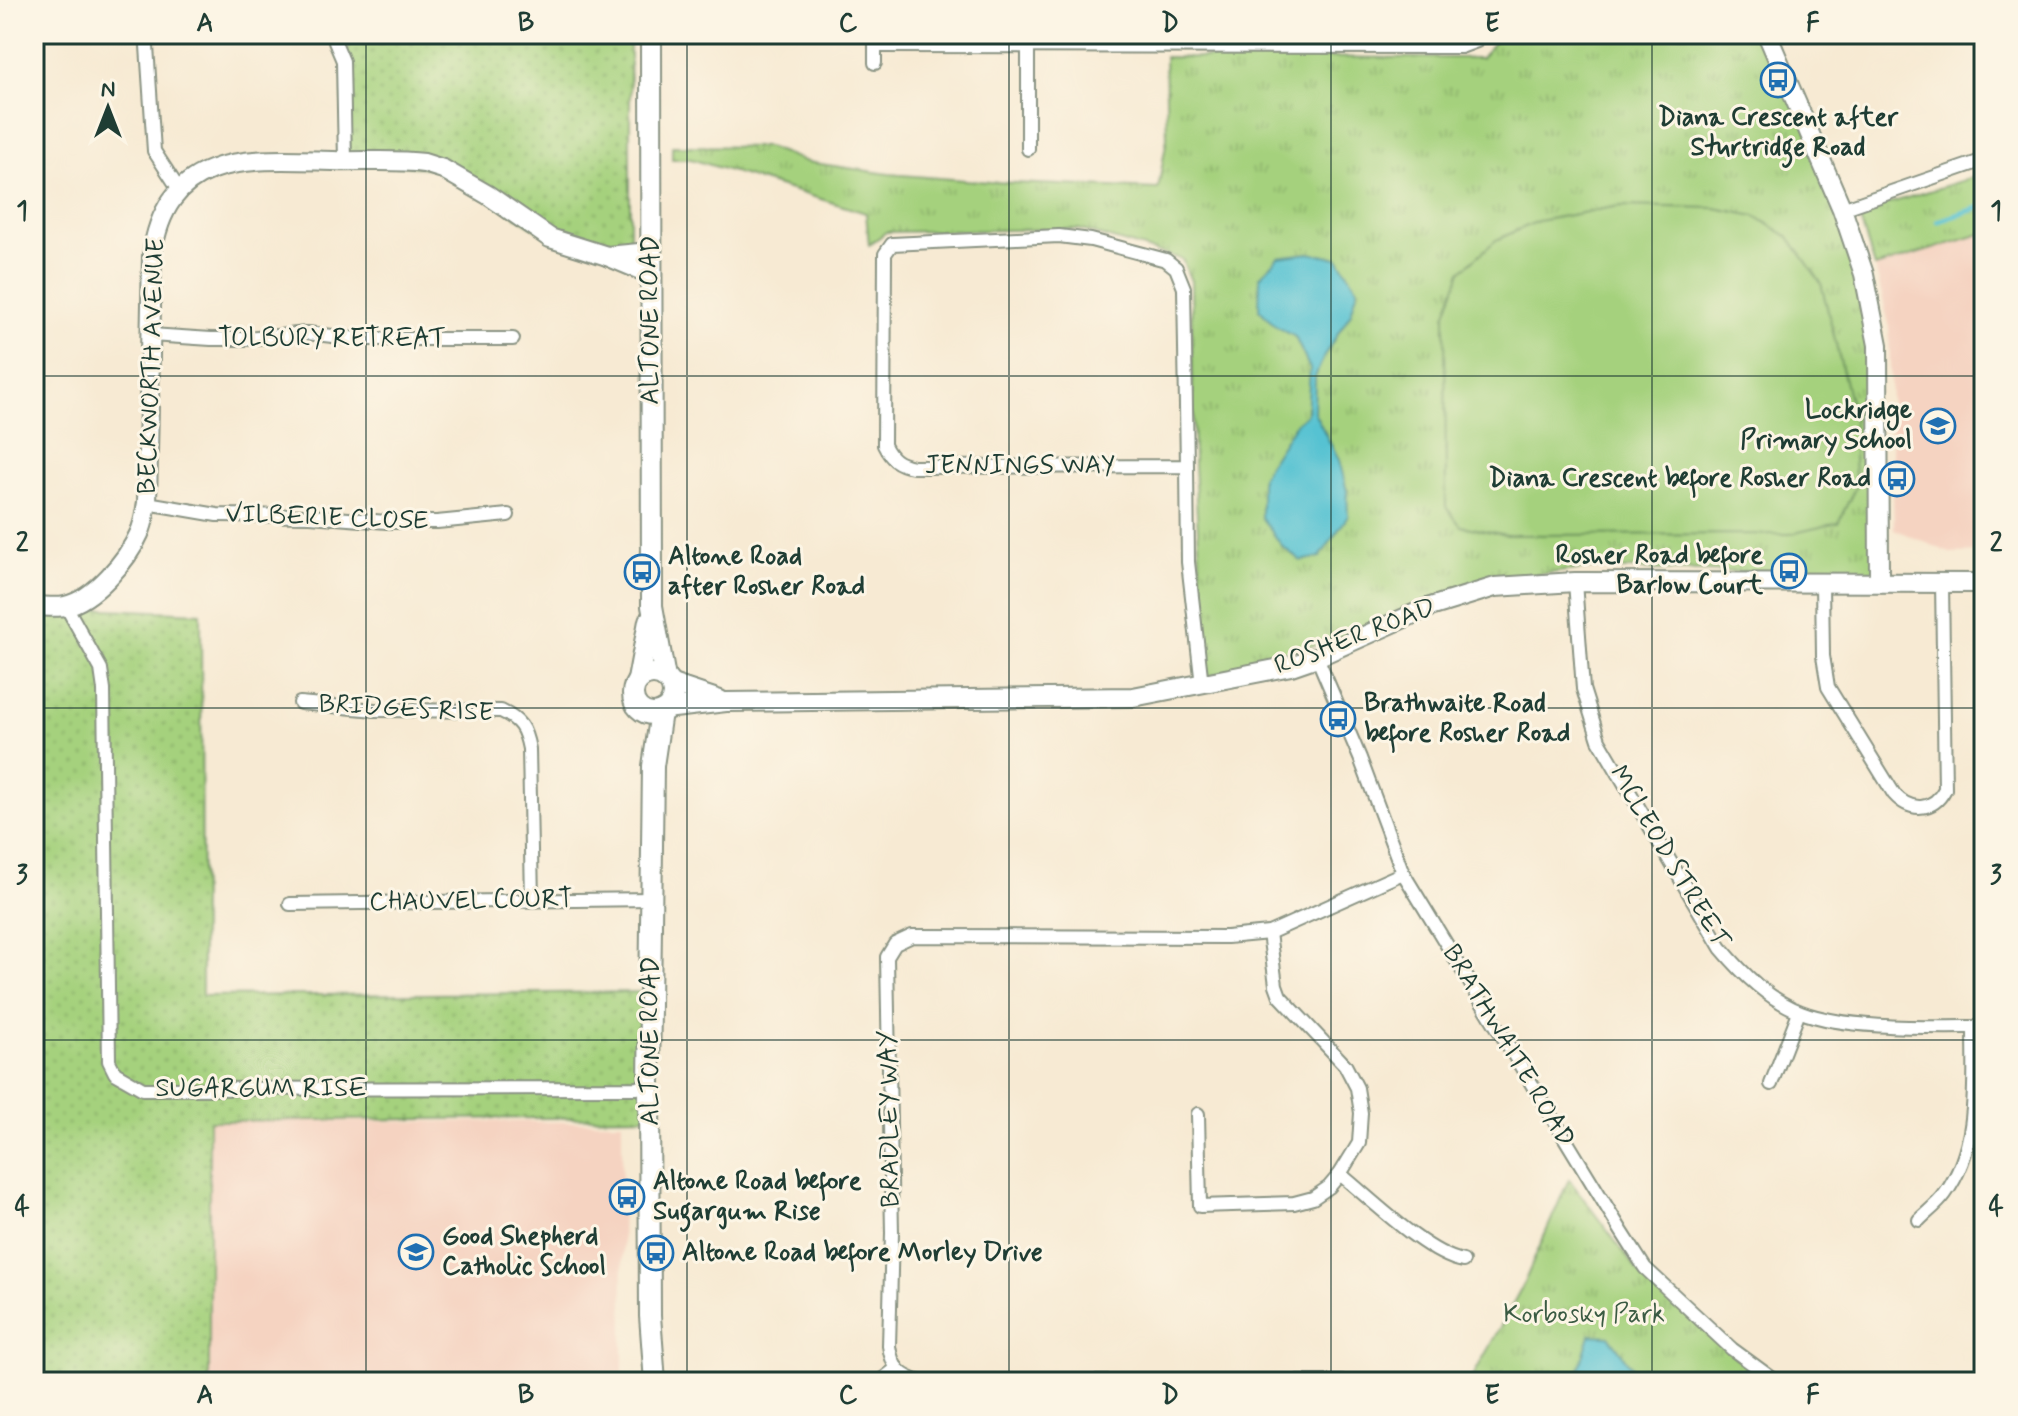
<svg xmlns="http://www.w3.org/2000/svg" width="2018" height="1416" font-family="Mynerve,sans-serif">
<defs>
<pattern id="grass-dots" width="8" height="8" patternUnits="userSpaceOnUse" patternTransform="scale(2)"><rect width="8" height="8" fill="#a5d17d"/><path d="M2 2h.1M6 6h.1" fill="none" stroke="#8eb46d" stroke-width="1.8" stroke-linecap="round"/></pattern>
<pattern id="park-tufts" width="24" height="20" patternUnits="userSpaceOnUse" patternTransform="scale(2)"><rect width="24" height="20" fill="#a5d17d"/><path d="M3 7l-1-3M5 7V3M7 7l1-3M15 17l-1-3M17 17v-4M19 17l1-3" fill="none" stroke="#8eb46d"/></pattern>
</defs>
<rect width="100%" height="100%" fill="#fcf5e5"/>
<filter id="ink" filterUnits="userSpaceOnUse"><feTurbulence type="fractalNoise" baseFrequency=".0125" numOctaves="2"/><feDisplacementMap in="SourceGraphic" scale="16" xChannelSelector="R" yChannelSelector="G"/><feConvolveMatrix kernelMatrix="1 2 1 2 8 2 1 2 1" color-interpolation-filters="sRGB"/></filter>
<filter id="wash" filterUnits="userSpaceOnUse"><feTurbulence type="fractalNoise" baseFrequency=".006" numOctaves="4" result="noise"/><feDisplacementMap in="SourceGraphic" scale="32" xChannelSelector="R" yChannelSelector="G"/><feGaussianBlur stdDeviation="1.8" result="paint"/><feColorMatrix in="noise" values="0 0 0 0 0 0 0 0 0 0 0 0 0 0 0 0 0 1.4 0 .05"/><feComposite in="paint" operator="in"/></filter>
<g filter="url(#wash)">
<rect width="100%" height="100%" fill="#f7ead3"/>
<g fill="#f5d3c1">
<polygon points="1984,233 1984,552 1950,553 1894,529 1889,324 1875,267"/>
<polygon points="208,1121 622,1122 623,1382 209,1382"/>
</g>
<g fill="url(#grass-dots)" stroke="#628758" stroke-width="2">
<polygon points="354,34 630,34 630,253 550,238 443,169 345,161 343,61"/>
<polygon points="34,606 201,613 202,996 651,992 651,1117 209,1121 209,1382 34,1382"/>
</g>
<g fill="url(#park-tufts)" stroke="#628758" stroke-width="2">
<polygon points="1501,34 1771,34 1869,295 1880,576 1590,568 1495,580 1322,643 1207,677 1194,467 1191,281 1182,259 1078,229 886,232 869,245 866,213 691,159 672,159 672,146 767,147 807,162 889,174 990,182 1158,189 1167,138 1165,57 1481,58"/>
<polygon points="1984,174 1984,233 1875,267 1858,213"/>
<polygon points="1569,1179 1639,1273 1753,1372 1771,1382 1470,1382 1524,1283"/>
</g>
<polygon fill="#a5d17d" stroke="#628758" stroke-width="2" points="1619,206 1715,208 1755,216 1789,237 1821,283 1853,413 1855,488 1838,523 1790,534 1507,535 1461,526 1446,507 1445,316 1461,271 1496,240 1538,221"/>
<g fill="#57c2d2" stroke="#3b8083" stroke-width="2">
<polygon points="1309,253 1338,258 1358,289 1351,313 1325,354 1315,377 1314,412 1339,460 1347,491 1348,516 1320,557 1301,561 1283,547 1261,517 1261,477 1295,424 1307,414 1310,369 1295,337 1274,325 1259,309 1260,277 1278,257"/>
<polygon points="1590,1335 1609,1336 1642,1382 1575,1382"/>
</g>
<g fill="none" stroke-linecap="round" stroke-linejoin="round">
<polyline stroke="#57c2d2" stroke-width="5" points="1938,221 1984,206"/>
</g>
</g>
<g filter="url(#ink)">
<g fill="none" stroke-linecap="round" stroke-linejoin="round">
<g stroke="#8b9484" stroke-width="16">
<g id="street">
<polyline points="875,34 875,63"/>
<polyline points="335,42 343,61 345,161"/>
<polyline points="147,46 154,151 180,191"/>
<polyline points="875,46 1461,47 1477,41 1480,34"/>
<polyline points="1028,149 1028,46"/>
<polyline points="1842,209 1984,160"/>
<polyline points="151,335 211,339 247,339 307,333 358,339 513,339"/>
<path d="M 1187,466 L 1184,288 L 1176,268 L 1166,260 L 1091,240 L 1059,236 L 892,244 L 885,254 L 884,445 C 891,459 897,464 913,467 L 1187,466 L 1188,562 L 1202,685"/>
<polyline points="147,503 217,515 310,516 387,522 437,522 508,515"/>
<path d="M 1575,582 L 1583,689 L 1599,740 L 1721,948 C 1743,974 1768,999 1801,1012 C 1847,1030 1933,1027 1984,1027"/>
<path d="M 1822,582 L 1823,656 L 1828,687 L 1894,794 C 1910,812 1933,812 1945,789 L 1942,583"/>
<polyline points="66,606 101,669 104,690 109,1061 115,1073 143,1089 637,1088 649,1085"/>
<polyline points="1317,657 1360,758 1403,873 1622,1232 1645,1268 1732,1349 1777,1382"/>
<path d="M 300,703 L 375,710 L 501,711 C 520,720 525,728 529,749 L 532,900"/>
<polyline points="290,904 652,899"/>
<polyline points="1771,1084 1799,1012"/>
<polyline points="1198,1114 1200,1206 1294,1203 1313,1198 1329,1187 1340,1174 1359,1143 1361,1113 1357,1088 1345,1065 1280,996 1276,985 1269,933"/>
<path d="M 1340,1174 C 1371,1199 1426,1254 1463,1261"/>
<path d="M 1919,1220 C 1927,1212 1938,1204 1945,1194 C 1980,1146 1974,1082 1974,1027"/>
<polyline points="879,1382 897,1368"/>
<path d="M 1341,1382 L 922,1382 C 901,1377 892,1368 889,1346 L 892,1233 L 887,957 L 895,944 L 912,936 L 1227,937 L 1269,933 L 1403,873"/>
</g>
</g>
<g stroke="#8b9484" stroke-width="22">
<g id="secondary">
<polyline points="1767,34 1842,209 1864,274 1878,345 1879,581"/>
<polyline points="607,256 650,252"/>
<path d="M 34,606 C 44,606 56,608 65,606 C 94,600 128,559 139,534 C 144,524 145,513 147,503 L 152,255 C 167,150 249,159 333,161 C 363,162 394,159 424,163 L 443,169 L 488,195 L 550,238 L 607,256 L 650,274"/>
<polyline points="669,683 720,700"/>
<polyline points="665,709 726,702 1133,697 1291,666 1317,657 1427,608 1495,587 1575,582 1984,583"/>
</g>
</g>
<g stroke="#8b9484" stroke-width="24">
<g id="primary">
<polyline points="651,34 652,606 665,678"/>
<circle cx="653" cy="694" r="20"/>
<polyline points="638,680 649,621"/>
<polyline points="655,1382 650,1316 649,1085 653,766 661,712"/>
</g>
</g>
<use href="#street" stroke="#fff" stroke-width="12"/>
<use href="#secondary" stroke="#fff" stroke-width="18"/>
<use href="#primary" stroke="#fff" stroke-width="20"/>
</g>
</g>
<path fill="none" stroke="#1f3d34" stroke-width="2" stroke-opacity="0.55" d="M 366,34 L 366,1382M 687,34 L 687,1382M 1009,34 L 1009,1382M 1331,34 L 1331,1382M 1652,34 L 1652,1382M 34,376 L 1984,376M 34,708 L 1984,708M 34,1040 L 1984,1040"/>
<defs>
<g id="bus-ring" transform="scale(1.8)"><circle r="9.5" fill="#fcf5e5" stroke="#1f6fb2" stroke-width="1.5"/><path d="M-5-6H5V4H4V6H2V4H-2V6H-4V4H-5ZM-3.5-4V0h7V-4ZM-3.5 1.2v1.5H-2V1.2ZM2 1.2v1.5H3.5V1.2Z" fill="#1f6fb2"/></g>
<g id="school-ring" transform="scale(1.8)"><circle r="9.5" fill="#fcf5e5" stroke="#1f6fb2" stroke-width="1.5"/><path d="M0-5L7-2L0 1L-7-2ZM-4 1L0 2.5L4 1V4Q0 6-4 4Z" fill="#1f6fb2"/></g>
</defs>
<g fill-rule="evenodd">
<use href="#bus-ring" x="1778" y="80"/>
<use href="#school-ring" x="1938" y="426"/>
<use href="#bus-ring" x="1897" y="479"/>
<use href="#bus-ring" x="1789" y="571"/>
<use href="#bus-ring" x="642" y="572"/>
<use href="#bus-ring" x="1338" y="719"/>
<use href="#bus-ring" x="627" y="1197"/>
<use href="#school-ring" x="416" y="1252"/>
<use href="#bus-ring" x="656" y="1253"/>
</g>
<g text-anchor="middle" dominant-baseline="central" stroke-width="6" stroke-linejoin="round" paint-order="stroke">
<g font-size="26" font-weight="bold" fill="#1f3d34" stroke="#fcf5e5" text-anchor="start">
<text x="1778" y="118" text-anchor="middle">Diana Crescent after<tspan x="1778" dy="30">Sturtridge Road</tspan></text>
<text x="1912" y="411" text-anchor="end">Lockridge<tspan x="1912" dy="30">Primary School</tspan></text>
<text x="1871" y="479" text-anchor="end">Diana Crescent before Rosher Road</text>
<text x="1763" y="556" text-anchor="end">Rosher Road before<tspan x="1763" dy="30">Barlow Court</tspan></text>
<text x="668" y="557">Altone Road<tspan x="668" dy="30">after Rosher Road</tspan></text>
<text x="1364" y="704">Brathwaite Road<tspan x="1364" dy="30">before Rosher Road</tspan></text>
<text x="653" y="1182">Altone Road before<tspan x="653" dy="30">Sugargum Rise</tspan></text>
<text x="442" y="1237">Good Shepherd<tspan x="442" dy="30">Catholic School</tspan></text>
<text x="682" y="1253">Altone Road before Morley Drive</text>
</g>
<g font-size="26" fill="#1f3d34" stroke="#fcf5e5">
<text transform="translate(651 320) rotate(-90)">ALTONE ROAD</text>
<text x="332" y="339">TOLBURY RETREAT</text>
<text transform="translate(152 366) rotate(-88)">BECKWORTH AVENUE</text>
<text x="1020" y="466">JENNINGS WAY</text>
<text transform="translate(327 518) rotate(2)">VILBERIE CLOSE</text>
<text transform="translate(1355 637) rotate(-21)">ROSHER ROAD</text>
<text transform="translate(406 709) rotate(3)">BRIDGES RISE</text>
<text transform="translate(1669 857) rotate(59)">MCLEOD STREET</text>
<text transform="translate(471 901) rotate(-1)">CHAUVEL COURT</text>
<text transform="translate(651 1041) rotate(-90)">ALTONE ROAD</text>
<text transform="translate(1508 1046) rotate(59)">BRATHWAITE ROAD</text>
<text x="261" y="1089">SUGARGUM RISE</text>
<text transform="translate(890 1119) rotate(-91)">BRADLEY WAY</text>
</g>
<g font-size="26" fill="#3a5b43" stroke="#fcf5e5">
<text x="1584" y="1315">Korbosky Park</text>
</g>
</g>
<rect width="2018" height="1416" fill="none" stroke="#fcf5e5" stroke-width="88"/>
<g transform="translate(108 108)" stroke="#fcf5e5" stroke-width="6" paint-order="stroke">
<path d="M0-6L14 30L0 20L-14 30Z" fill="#1f3d34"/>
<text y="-12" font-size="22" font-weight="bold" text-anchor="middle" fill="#1f3d34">N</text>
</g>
<rect x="44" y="44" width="1930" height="1328" fill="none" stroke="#1f3d34" stroke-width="3"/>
<g font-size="26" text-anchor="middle" font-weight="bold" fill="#1f3d34">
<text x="205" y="31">A</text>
<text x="526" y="31">B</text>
<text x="848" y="31">C</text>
<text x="1170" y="31">D</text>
<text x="1492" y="31">E</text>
<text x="1813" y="31">F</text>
<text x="22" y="219">1</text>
<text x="1996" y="219">1</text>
<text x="22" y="551">2</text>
<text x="1996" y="551">2</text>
<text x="22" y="883">3</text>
<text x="1996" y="883">3</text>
<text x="22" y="1215">4</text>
<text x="1996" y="1215">4</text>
<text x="205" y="1403">A</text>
<text x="526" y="1403">B</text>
<text x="848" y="1403">C</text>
<text x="1170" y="1403">D</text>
<text x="1492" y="1403">E</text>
<text x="1813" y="1403">F</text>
</g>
</svg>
